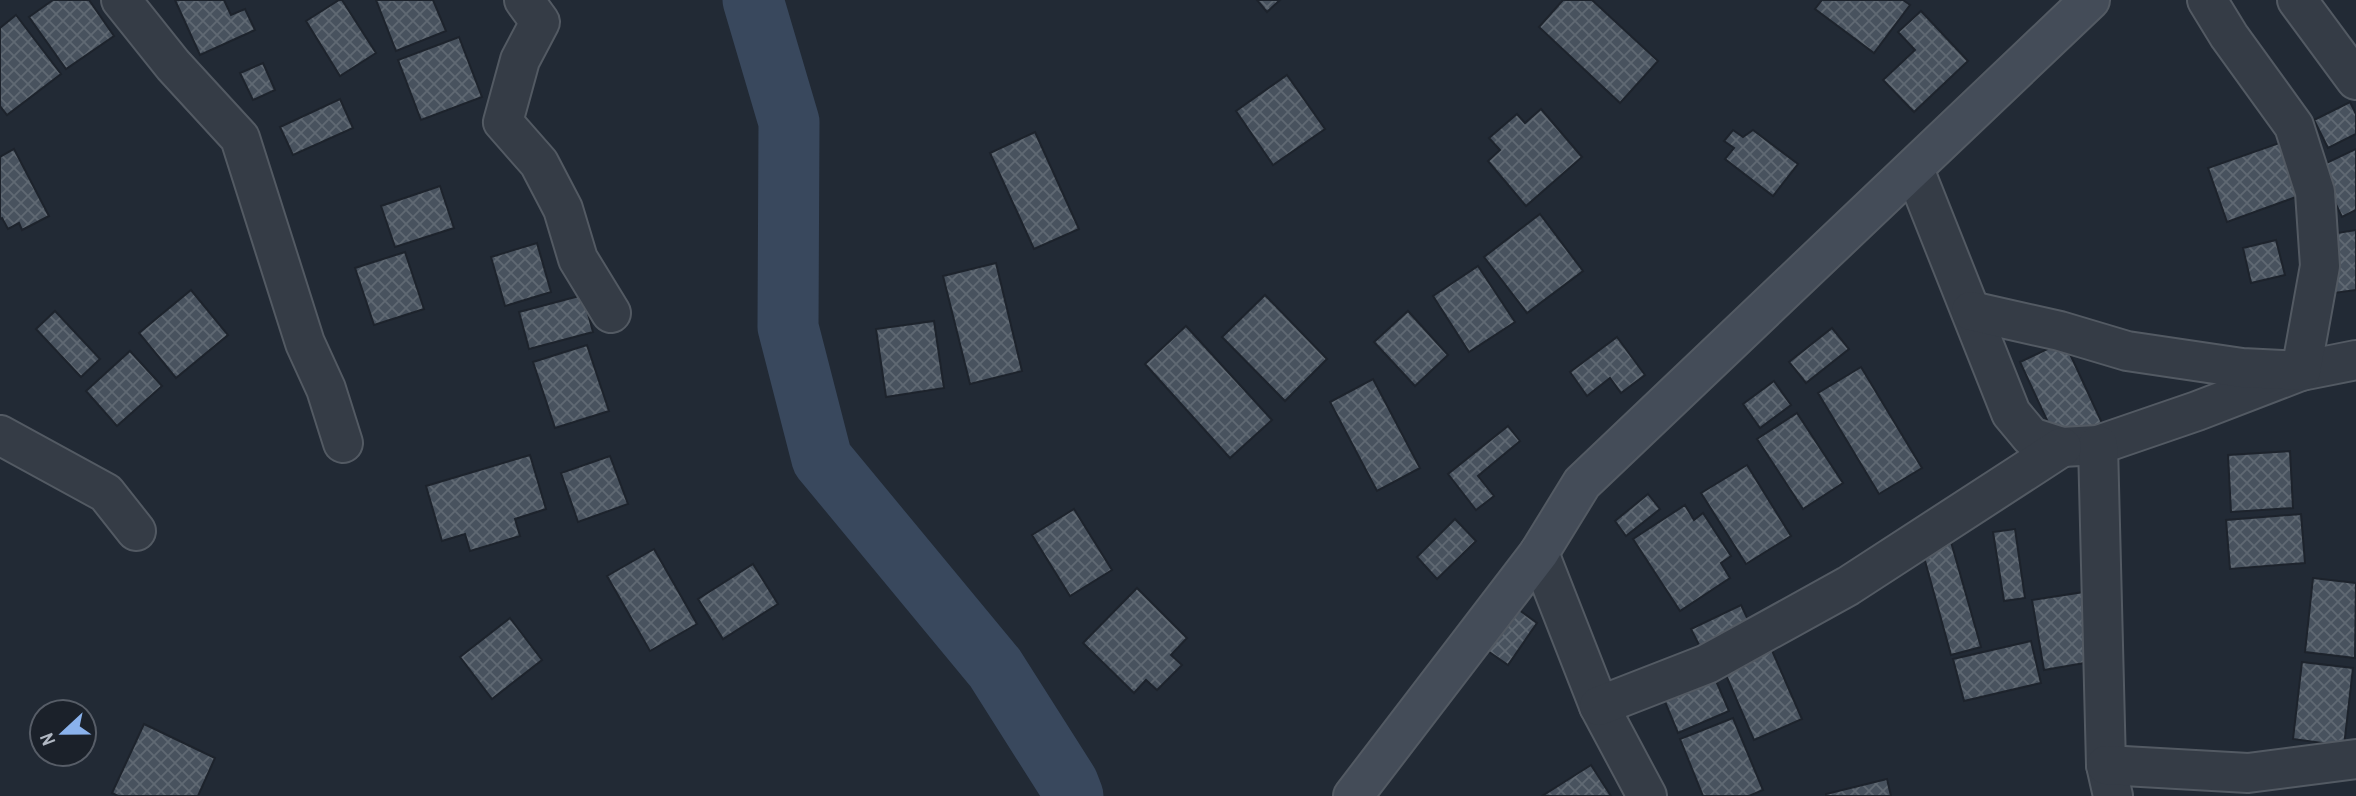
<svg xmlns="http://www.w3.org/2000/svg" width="2356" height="796" font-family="'Archivo Narrow',sans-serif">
<defs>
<pattern id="building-cross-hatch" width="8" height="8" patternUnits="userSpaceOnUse" patternTransform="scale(1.75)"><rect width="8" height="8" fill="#48525e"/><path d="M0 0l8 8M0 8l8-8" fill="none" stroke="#606973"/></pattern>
</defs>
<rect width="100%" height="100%" fill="#222a35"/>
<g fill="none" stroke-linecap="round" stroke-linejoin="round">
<polyline stroke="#39485d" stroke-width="61" points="753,0 789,122 788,327 822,459 995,668 1068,783 1073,796"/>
</g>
<g fill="url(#building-cross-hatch)" stroke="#1d232c" stroke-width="2">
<polygon points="53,0 89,0 114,36 66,69 29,17"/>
<polygon points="175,0 224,0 231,15 245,9 255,30 200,55"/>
<polygon points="339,0 342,0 376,53 340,76 306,21"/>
<polygon points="376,0 433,0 446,31 396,51"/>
<polygon points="1257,0 1280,0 1267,12"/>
<polygon points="1563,0 1592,0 1658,61 1620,103 1539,27"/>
<polygon points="1822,0 1903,0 1910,5 1874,53 1815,9"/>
<polygon points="1921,11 1968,61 1914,112 1883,80 1915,50 1898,32"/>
<polygon points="16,15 61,74 7,115 0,106 0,28"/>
<polygon points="459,37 482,97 421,120 398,60"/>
<polygon points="263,63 275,90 253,100 240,73"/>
<polygon points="1287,75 1325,129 1273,165 1236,111"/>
<polygon points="340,99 353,128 293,155 280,127"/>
<polygon points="2350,102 2356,114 2356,134 2328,148 2314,120"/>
<polygon points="1541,109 1582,157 1526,206 1488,161 1500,150 1489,138 1517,114 1525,123"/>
<polygon points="1733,130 1743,137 1753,130 1798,164 1773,196 1725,159 1734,148 1724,141"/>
<polygon points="1035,132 1079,229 1034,249 990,153"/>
<polygon points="2288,140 2307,193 2227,222 2208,168"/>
<polygon points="14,149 49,216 22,230 19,223 8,229 2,218 0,219 0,157"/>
<polygon points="2356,149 2356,210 2342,217 2318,167"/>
<polygon points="440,186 454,228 395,247 381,206"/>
<polygon points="1540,214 1583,271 1527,313 1484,257"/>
<polygon points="2356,230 2356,290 2334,293 2325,235"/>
<polygon points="2276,240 2285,275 2251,283 2243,248"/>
<polygon points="537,243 551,292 505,306 491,257"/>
<polygon points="405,252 424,309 374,325 355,268"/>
<polygon points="996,263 1022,371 970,384 943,276"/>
<polygon points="1478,266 1515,322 1469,352 1433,296"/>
<polygon points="191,290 228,335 176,378 139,333"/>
<polygon points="583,295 593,332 529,349 519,312"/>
<polygon points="1265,295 1327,359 1285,401 1222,337"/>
<polygon points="55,311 100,359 81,377 36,329"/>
<polygon points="1408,311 1448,355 1415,386 1374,342"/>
<polygon points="934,321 944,388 886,397 876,329"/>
<polygon points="1186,326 1272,420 1230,458 1145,364"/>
<polygon points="1832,328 1849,349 1806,383 1789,362"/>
<polygon points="1617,337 1645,375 1621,393 1610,378 1587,396 1570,372"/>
<polygon points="2064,341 2102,423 2058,444 2020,362"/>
<polygon points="587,345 609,411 555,428 533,362"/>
<polygon points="130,351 162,386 117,426 86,391"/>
<polygon points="1861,367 1922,468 1879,494 1818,393"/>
<polygon points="1373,379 1420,468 1377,491 1330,402"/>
<polygon points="1774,381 1791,405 1760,428 1743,404"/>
<polygon points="1797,413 1843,483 1803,509 1757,439"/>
<polygon points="1508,426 1520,441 1478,476 1494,496 1476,510 1448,474"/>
<polygon points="2290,451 2293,508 2231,512 2228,455"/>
<polygon points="530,455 546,509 515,519 520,536 470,551 465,534 442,541 426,486"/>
<polygon points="610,456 628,504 578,522 561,473"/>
<polygon points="1747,465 1791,536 1746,564 1701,493"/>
<polygon points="1648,494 1660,509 1626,536 1615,521"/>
<polygon points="1685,505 1694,520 1703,513 1731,556 1721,563 1730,578 1680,611 1633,539"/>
<polygon points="1074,509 1112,570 1070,596 1032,535"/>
<polygon points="2301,514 2305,563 2230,569 2226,520"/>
<polygon points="1455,519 1476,541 1437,579 1417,557"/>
<polygon points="2015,529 2025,598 2004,601 1993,532"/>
<polygon points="1951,542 1981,647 1951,655 1922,550"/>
<polygon points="654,549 697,624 650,651 607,576"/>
<polygon points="753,564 778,604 723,639 698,599"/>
<polygon points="2313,578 2356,583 2355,658 2305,652"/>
<polygon points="1137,588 1187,638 1171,655 1182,665 1157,690 1146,680 1134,693 1083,643"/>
<polygon points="2084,592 2096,661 2044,670 2032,600"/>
<polygon points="1511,604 1537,623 1508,665 1482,647"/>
<polygon points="1741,605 1750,624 1701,649 1691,629"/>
<polygon points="510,618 542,660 492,699 460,657"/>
<polygon points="2031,641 2041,683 1964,701 1953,659"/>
<polygon points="1770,646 1802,719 1754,740 1722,666"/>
<polygon points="2302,662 2353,668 2344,746 2293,739"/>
<polygon points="1714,676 1729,711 1678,733 1663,697"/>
<polygon points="1733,718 1763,790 1749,796 1703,796 1680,739"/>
<polygon points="144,724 215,758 198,796 118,796 112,793"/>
<polygon points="1591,765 1611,796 1542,796"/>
<polygon points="1887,779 1891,796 1826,796 1826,794"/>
</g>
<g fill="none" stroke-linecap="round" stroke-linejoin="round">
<g stroke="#535a63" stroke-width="42">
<g id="street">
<polyline points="121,0 173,65 240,138 305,343 326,389 343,443"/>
<polyline points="524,0 540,22 520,60 503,122 539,163 563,209 578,259 611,313"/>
<polyline points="2297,0 2356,80"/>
<polyline points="1914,169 2011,413 2031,437 2062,447 2098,445 2197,411 2301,371 2356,360"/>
<polyline points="1971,311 2060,331 2127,351 2242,368 2301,371 2320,266 2315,192 2294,126 2229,36 2207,0"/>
<polyline points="0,435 106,493 136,531"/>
<polyline points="2098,445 2106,765 2113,796"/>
<polyline points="1539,553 1599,706 1647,796"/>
<polyline points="1599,706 1707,664 1848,586 2062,447"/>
<polyline points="2106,765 2248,773 2356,759"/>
</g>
</g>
<g stroke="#535a63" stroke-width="42">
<polyline id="secondary" points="1353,796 1539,553 1582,483 2090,0"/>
</g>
<use href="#street" stroke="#353c46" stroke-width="38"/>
<use href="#secondary" stroke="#444c58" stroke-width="38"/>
</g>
<g transform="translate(63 733) rotate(248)"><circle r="33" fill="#1b212a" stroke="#575d67" stroke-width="2"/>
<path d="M0-5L12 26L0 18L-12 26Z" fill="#8ab2ec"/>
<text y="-10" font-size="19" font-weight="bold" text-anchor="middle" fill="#b0b7c2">N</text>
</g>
</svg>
